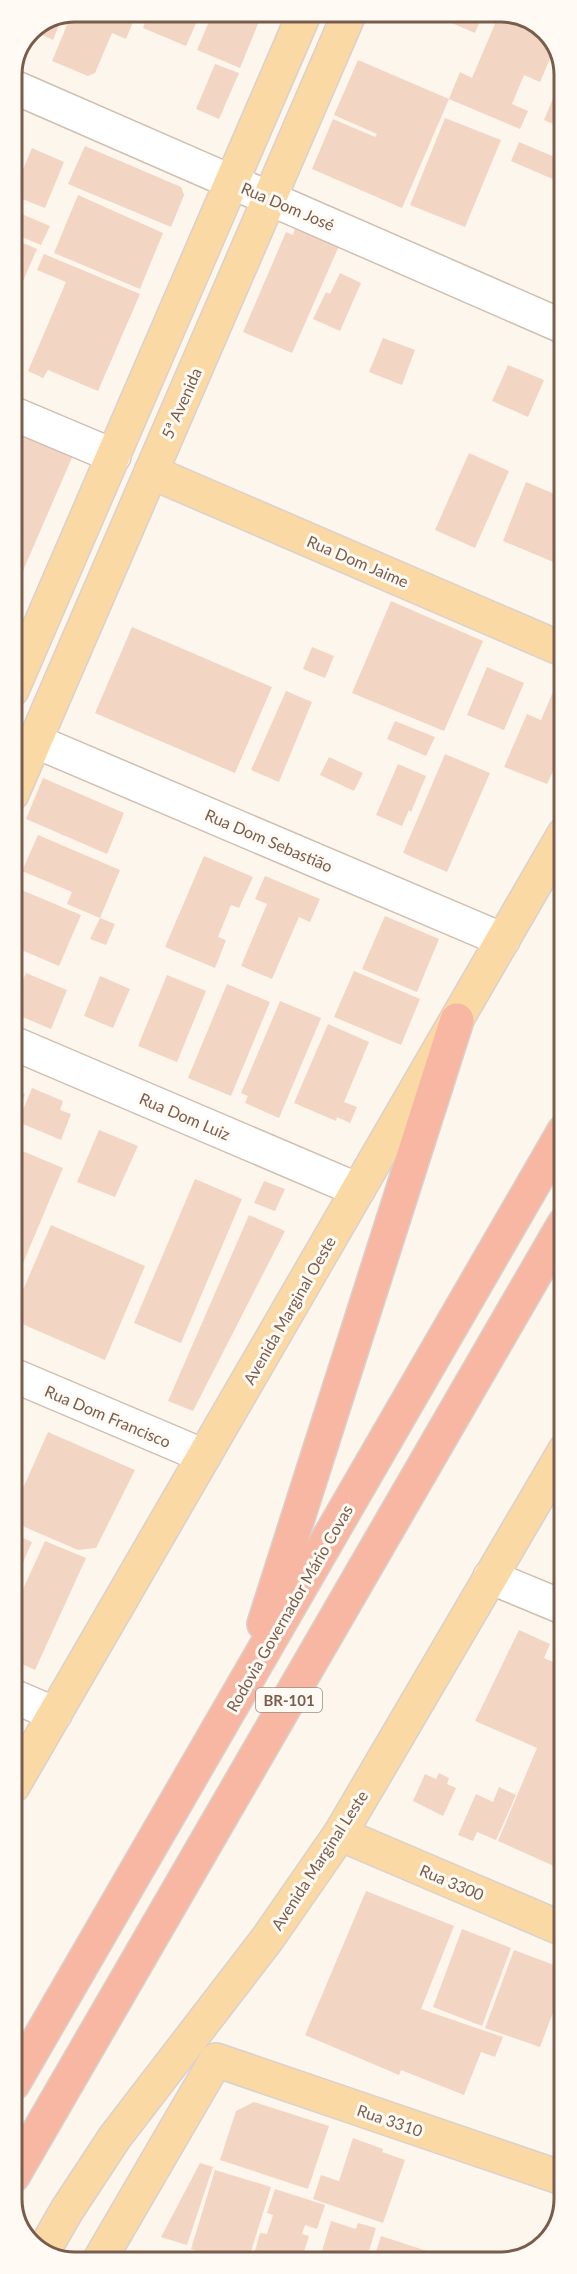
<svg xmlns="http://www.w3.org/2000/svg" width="577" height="2274" font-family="Lato,sans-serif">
<rect width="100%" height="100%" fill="#fdf6ec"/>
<g fill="#f3d5c3">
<polygon points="76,12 93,12 98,14 99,12 137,12 126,39 112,33 95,73 88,76 52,61 72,13"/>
<polygon points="149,12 201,12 186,46 143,28"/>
<polygon points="213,12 243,12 260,19 240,68 197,50"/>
<polygon points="426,12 484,12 475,33"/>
<polygon points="500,12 507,13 546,30 555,47 540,82 524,75 512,104 528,111 520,129 449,99 460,72 472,78"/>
<polygon points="62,17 53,40 32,30 48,24"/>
<polygon points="358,60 449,99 402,208 312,169 333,119 375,137 377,134 334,115"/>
<polygon points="215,64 239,73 219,119 196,109"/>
<polygon points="564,72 564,129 544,120"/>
<polygon points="445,118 501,140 465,227 410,205"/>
<polygon points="519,142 564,161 564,184 511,161"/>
<polygon points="85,146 181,187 184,195 171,227 68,184"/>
<polygon points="32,148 64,162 45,208 12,195"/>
<polygon points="78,195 163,233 140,289 54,253"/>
<polygon points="12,210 50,226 41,245 12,233"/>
<polygon points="296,226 339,246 292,353 243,332 286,232 293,235"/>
<polygon points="12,238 37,249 12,306"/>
<polygon points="44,254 140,294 98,391 48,370 43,378 28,371 66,282 37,270"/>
<polygon points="340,273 361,283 340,331 313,319 326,292 330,294"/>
<polygon points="383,338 415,350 402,385 369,372"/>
<polygon points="508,365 544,380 528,417 492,401"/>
<polygon points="12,427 74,453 12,596"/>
<polygon points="469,453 509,471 475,548 435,530"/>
<polygon points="526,482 564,498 563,566 503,541"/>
<polygon points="391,601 483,641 444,731 352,693"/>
<polygon points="132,627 272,687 235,773 95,713"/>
<polygon points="312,647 334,656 325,678 303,669"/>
<polygon points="487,667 524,683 504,730 467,715"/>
<polygon points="561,673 564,674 564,749 547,784 504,767 527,714 541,720"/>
<polygon points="286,691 312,702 279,782 251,770"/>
<polygon points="395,721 435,737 426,756 387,739"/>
<polygon points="445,754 490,773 447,872 403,853"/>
<polygon points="329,757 363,773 354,791 320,775"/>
<polygon points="398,764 426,776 411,812 409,810 402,826 376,815"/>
<polygon points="43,778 124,813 107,854 26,819"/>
<polygon points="38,835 120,870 100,918 67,904 72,892 22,871"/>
<polygon points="204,856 253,877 239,908 231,905 218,937 226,940 215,968 165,947"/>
<polygon points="265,876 320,899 310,922 299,917 272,979 241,966 267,904 255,899"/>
<polygon points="12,886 81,915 59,966 12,946"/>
<polygon points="385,916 439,939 417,992 362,969"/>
<polygon points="100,918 115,924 106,945 90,939"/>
<polygon points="12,965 21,969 12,987"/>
<polygon points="354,971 420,999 401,1045 334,1017"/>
<polygon points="26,973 67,990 51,1029 13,1013 13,1002"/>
<polygon points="167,975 206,991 177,1062 138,1046"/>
<polygon points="100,976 130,989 113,1028 84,1016"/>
<polygon points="227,984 270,1002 231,1096 188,1078"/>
<polygon points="280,1001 321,1018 279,1118 245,1103 248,1096 241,1093"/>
<polygon points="328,1024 369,1042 344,1102 357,1107 350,1123 337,1117 336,1121 294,1103"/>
<polygon points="32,1088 63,1101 60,1110 71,1114 61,1140 18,1122"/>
<polygon points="13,1089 25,1094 13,1123"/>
<polygon points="99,1130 138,1146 115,1197 77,1182"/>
<polygon points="13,1147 63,1168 13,1287"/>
<polygon points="195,1179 242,1199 181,1343 134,1323"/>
<polygon points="264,1181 285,1189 275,1211 254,1203"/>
<polygon points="249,1215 285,1231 193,1411 168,1401"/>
<polygon points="51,1225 145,1266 105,1360 13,1320 13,1313"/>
<polygon points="48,1432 135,1470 96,1548 78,1550 13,1522 13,1481 24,1486"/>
<polygon points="13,1534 32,1542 13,1585"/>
<polygon points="45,1541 86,1558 35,1670 13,1660 13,1611"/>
<polygon points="519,1630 550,1644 544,1658 565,1667 565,1871 498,1841 537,1748 475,1721"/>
<polygon points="439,1773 449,1778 447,1784 456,1788 443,1816 413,1801 425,1774 436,1779"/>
<polygon points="499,1787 516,1795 496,1840 477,1832 473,1841 458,1835 476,1794 493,1802"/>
<polygon points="366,1891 454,1926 421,2009 503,2037 495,2057 481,2052 464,2095 401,2070 399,2075 305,2035"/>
<polygon points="462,1929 511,1948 482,2026 433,2007"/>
<polygon points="514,1950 565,1969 565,1981 540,2047 485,2028"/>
<polygon points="565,2018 565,2044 556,2041"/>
<polygon points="254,2102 329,2126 308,2189 220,2160 236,2111"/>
<polygon points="353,2138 383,2149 382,2152 405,2160 383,2223 313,2199 321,2175 339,2181"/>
<polygon points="200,2163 213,2167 187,2245 161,2237"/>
<polygon points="215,2170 271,2187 248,2261 231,2261 191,2249"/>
<polygon points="275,2189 325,2205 317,2229 305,2225 302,2234 309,2236 301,2261 252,2261 260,2233 267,2234 273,2215 267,2213"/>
<polygon points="552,2217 557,2219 549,2240 544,2243"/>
<polygon points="331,2221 356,2229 358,2223 376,2228 366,2261 319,2261"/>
<polygon points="381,2236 433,2253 431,2261 373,2261"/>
</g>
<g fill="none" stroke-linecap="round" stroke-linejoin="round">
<g stroke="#d1beb0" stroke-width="36">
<g id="minor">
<polyline points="12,86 564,327"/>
<polyline points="12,413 114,456"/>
<polyline points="35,741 503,940"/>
<polyline points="13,1043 358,1190"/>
<polyline points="13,1375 204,1456"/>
<polyline points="490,1577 565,1608"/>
<polyline points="13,1696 55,1714"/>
</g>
</g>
<g stroke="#dad1cd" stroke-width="36">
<g id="major">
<polyline points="151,472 564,650"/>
<polyline points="12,690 305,12"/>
<polyline points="12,794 350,12"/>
<polyline points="13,1786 564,834"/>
<polyline points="340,1834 565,1930"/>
<polyline points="44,2250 67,2210 115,2137 268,1938 340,1834 565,1450"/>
<polyline points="99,2261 216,2060 565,2179"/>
</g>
</g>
<g stroke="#dad1cd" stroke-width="36">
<g id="highway">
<polyline points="264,1624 457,1020"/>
<polyline points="13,2084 564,1131"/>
<polyline points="13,2176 564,1224"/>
</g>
</g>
<use href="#minor" stroke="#fff" stroke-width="33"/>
<use href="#major" stroke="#fbd9a5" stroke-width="33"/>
<use href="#highway" stroke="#f7b7a3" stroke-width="33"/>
</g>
<g text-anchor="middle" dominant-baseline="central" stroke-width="6" stroke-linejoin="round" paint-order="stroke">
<rect fill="#fffaf3" stroke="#a28b7f" stroke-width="1.5" x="256" y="1688" width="66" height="24" rx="4.5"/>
<g font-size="15" font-weight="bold" fill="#7a5c4d">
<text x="289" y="1700">BR-101</text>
</g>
<g font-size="16" fill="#7a5c4d" stroke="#fffaf3">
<text transform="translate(288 206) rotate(23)">Rua Dom José</text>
<text transform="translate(181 403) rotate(-66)">5ª Avenida</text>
<text transform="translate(358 561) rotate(23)">Rua Dom Jaime</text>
<text transform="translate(269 840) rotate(23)">Rua Dom Sebastião</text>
<text transform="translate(185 1116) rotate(23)">Rua Dom Luiz</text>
<text transform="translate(289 1310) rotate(-60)">Avenida Marginal Oeste</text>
<text transform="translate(108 1416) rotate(23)">Rua Dom Francisco</text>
<text transform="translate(289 1608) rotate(-60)">Rodovia Governador Mário Covas</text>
<text transform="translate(319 1860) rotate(-57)">Avenida Marginal Leste</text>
<text transform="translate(452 1882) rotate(23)">Rua 3300</text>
<text transform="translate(390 2120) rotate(19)">Rua 3310</text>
</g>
</g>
<path d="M0 0H577V2274H0ZM75 22H501A53 53 0 0 1 554 75V2199A53 53 0 0 1 501 2252H75A53 53 0 0 1 22 2199V75A53 53 0 0 1 75 22Z" fill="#fffaf3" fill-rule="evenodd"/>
<path fill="none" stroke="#7a5c4d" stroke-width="3" d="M75 22H501A53 53 0 0 1 554 75V2199A53 53 0 0 1 501 2252H75A53 53 0 0 1 22 2199V75A53 53 0 0 1 75 22Z"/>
</svg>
